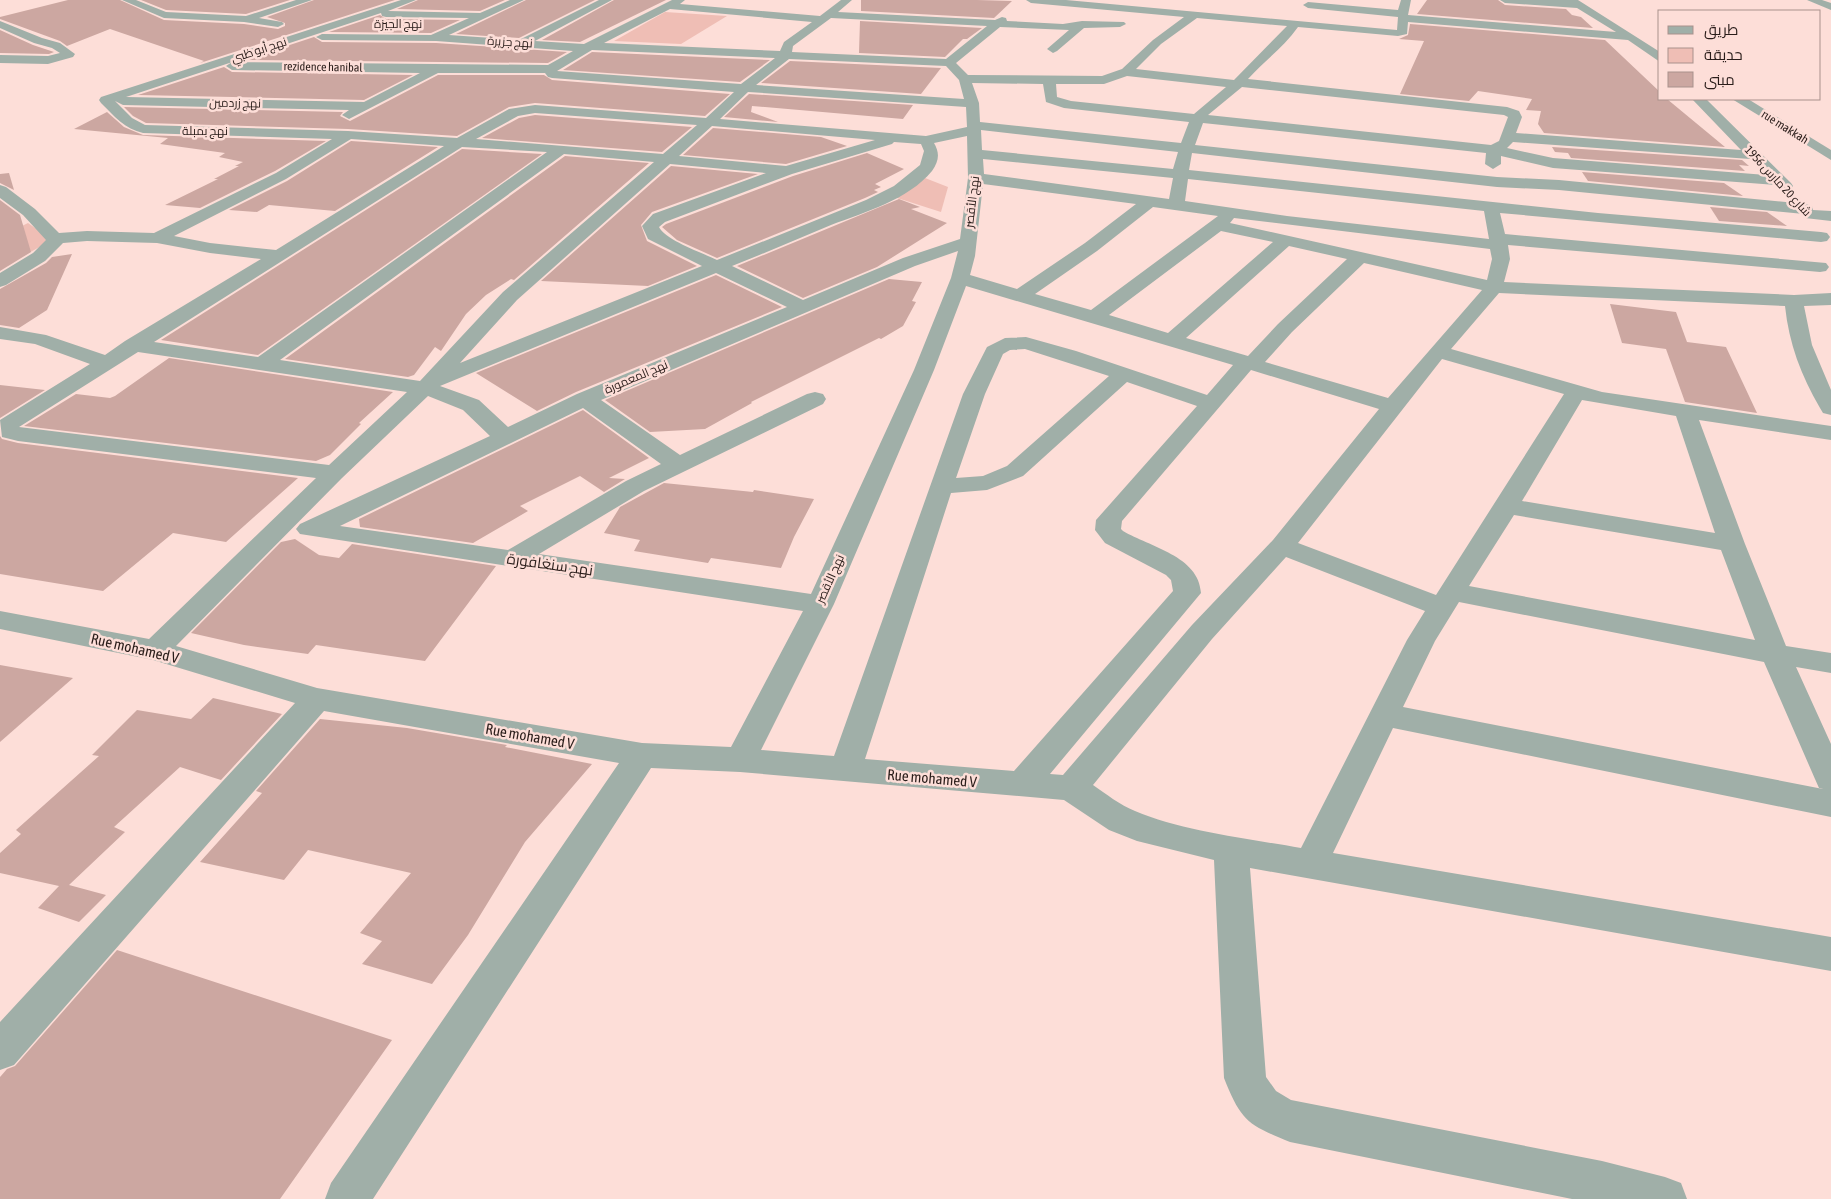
<svg xmlns="http://www.w3.org/2000/svg" width="1831" height="1199" font-family="'Asap Condensed',Cairo,sans-serif">
<rect width="100%" height="100%" fill="#fdded8"/>
<g fill="#efbeb5">
<polygon points="665,12 727,16 681,44 614,41"/>
<polygon points="925,178 948,187 941,212 894,197"/>
<polygon points="28,223 52,240 9,264 0,237"/>
</g>
<g fill="#cca7a1">
<polygon points="68,0 120,0 164,20 244,24 278,29 285,26 285,23 267,17 314,0 395,0 200,63 204,61 110,29 67,46 60,41 0,19 0,17"/>
<polygon points="141,0 290,0 246,14 166,10"/>
<polygon points="418,0 505,0 480,11 397,9"/>
<polygon points="526,0 595,0 519,38 456,34"/>
<polygon points="614,0 666,0 580,42 542,40"/>
<polygon points="861,0 977,0 1012,1 994,18 861,11"/>
<polygon points="1427,0 1498,0 1505,5 1566,9 1572,15 1581,17 1593,28 1417,14"/>
<polygon points="380,15 386,19 460,20 431,33 329,32"/>
<polygon points="860,21 982,28 967,39 963,39 945,57 859,53"/>
<polygon points="1410,24 1605,40 1660,92 1660,99 1667,99 1725,147 1544,133 1538,124 1541,111 1526,110 1532,99 1478,91 1469,101 1400,94 1424,41 1399,39 1408,35"/>
<polygon points="0,30 33,45 54,52 49,54 0,53"/>
<polygon points="314,37 322,42 436,43 567,52 548,63 244,60"/>
<polygon points="592,52 770,60 740,82 563,70"/>
<polygon points="790,61 941,68 921,94 761,83"/>
<polygon points="224,67 232,72 413,75 364,100 138,95"/>
<polygon points="438,75 544,75 552,80 730,94 705,116 535,103 509,107 457,136 348,129 146,123 133,116 124,107 343,112 340,116 350,121"/>
<polygon points="749,94 913,105 903,119 752,106 751,112 778,122 724,117"/>
<polygon points="107,112 124,127 143,135 326,141 275,171 200,208 165,205 218,179 214,179 239,166 235,166 243,162 219,157 225,153 160,144 168,138 74,129"/>
<polygon points="535,115 692,127 662,152 482,138 519,118"/>
<polygon points="713,128 821,137 847,146 786,164 683,155"/>
<polygon points="351,141 438,147 335,211 269,205 257,212 229,210 287,181"/>
<polygon points="1552,147 1742,160 1749,166 1739,165 1745,171 1571,158 1568,153 1555,152"/>
<polygon points="462,149 542,154 258,355 161,340"/>
<polygon points="867,153 904,169 875,184 881,187 874,190 878,192 865,198 717,258 677,240 662,227 666,224 793,176"/>
<polygon points="565,156 649,163 514,280 511,279 486,295 466,314 441,351 435,347 414,375 408,377 285,359"/>
<polygon points="671,166 758,174 652,212 641,225 647,241 697,266 648,286 541,281"/>
<polygon points="1582,172 1724,183 1743,196 1588,181"/>
<polygon points="9,173 14,190 0,183 0,174"/>
<polygon points="899,199 920,207 911,209 947,223 877,267 803,298 737,266"/>
<polygon points="0,200 20,215 31,252 0,271"/>
<polygon points="1710,207 1767,212 1787,226 1719,221"/>
<polygon points="72,254 47,310 19,328 0,325 0,289 46,263 52,257"/>
<polygon points="716,275 782,307 576,392 537,411 476,373"/>
<polygon points="889,279 922,282 912,301 916,302 903,326 881,339 879,338 751,402 752,403 705,429 650,432 605,400"/>
<polygon points="1610,304 1676,312 1687,342 1726,347 1757,413 1685,402 1666,349 1622,343"/>
<polygon points="169,358 393,392 359,423 361,424 330,455 316,461 24,426 76,394 110,398 115,396"/>
<polygon points="0,385 45,390 0,418"/>
<polygon points="583,410 649,458 609,478 625,479 604,492 580,476 520,506 528,511 473,543 360,527 359,519"/>
<polygon points="0,436 2,439 18,443 298,478 226,542 173,533 103,591 0,574"/>
<polygon points="664,483 753,492 754,490 814,499 794,537 781,568 711,558 708,563 634,551 640,540 604,533 620,507"/>
<polygon points="295,539 319,555 339,558 352,544 496,566 425,661 316,645 308,654 244,645 191,633 281,542"/>
<polygon points="0,665 73,678 0,742"/>
<polygon points="213,698 282,714 221,780 180,767 114,827 125,832 69,885 106,895 79,922 38,908 59,886 0,873 0,853 21,834 16,830 99,756 92,755 137,710 191,719"/>
<polygon points="320,719 407,728 507,745 505,747 592,764 525,842 468,935 432,984 362,964 382,941 360,933 411,873 308,850 284,880 200,862 262,793 256,791"/>
<polygon points="117,950 392,1040 280,1199 0,1199 0,1077 7,1069 15,1066"/>
</g>
<g fill="none" stroke-linecap="round" stroke-linejoin="round">
<g fill="#a0afa8" fill-rule="evenodd">
<polygon points="122,0 136,0 166,12 246,16 296,0 312,0 259,18 282,22 284,24 278,27 244,22 164,18"/>
<path d="M 401,0 L 416,0 L 388,11 L 480,13 L 510,0 L 524,0 L 449,35 L 519,40 L 599,0 L 612,0 L 535,41 L 584,44 L 672,0 L 685,0 L 680,4 L 820,16 L 841,0 L 852,0 L 838,12 L 995,20 L 1002,17 L 1006,18 L 1007,21 L 1063,24 L 1082,21 L 1124,22 L 1126,24 L 1120,27 L 1084,28 L 1057,51 L 1053,53 L 1047,49 L 1069,30 L 1000,27 L 956,63 L 968,75 L 1102,76 L 1122,69 L 1153,40 L 1184,17 L 1031,3 L 1026,0 L 1066,0 L 1397,30 L 1398,17 L 1308,8 L 1303,5 L 1308,2 L 1398,10 L 1401,0 L 1411,0 L 1408,15 L 1616,32 L 1577,8 L 1505,3 L 1500,0 L 1578,0 L 1660,52 L 1660,62 L 1628,40 L 1408,22 L 1407,34 L 1398,36 L 1298,27 C 1284,47 1264,61 1248,79 L 1507,107 L 1519,111 L 1522,117 L 1516,133 L 1741,150 L 1692,99 L 1706,99 L 1791,183 L 1793,186 L 1791,189 L 1779,189 L 1776,185 L 1553,168 L 1501,156 L 1501,164 L 1493,169 L 1485,164 L 1486,153 L 1203,123 L 1195,145 L 1497,177 L 1559,180 L 1806,204 L 1812,206 L 1813,210 L 1831,211 L 1831,221 L 1805,218 L 1804,214 L 1559,190 L 1497,187 L 1192,153 L 1189,170 L 1598,213 L 1821,232 L 1827,233 L 1830,237 L 1827,241 L 1821,242 L 1500,213 L 1505,234 L 1826,263 L 1829,267 L 1826,271 L 1820,272 L 1508,245 L 1510,259 L 1504,282 L 1794,295 L 1831,293 L 1831,305 L 1804,306 L 1812,345 L 1831,390 L 1831,415 L 1823,413 L 1820,408 C 1801,375 1789,344 1785,306 L 1499,293 L 1451,349 L 1602,392 L 1831,426 L 1831,440 L 1699,420 L 1745,544 L 1786,646 L 1831,653 L 1831,673 L 1796,667 L 1831,744 L 1831,817 L 1393,728 L 1333,853 L 1831,937 L 1831,971 L 1250,868 L 1266,1077 L 1276,1091 L 1291,1100 L 1602,1161 L 1665,1177 L 1681,1183 L 1687,1199 L 1572,1199 L 1290,1142 C 1248,1125 1241,1121 1224,1078 L 1214,860 L 1137,841 L 1109,830 L 1064,800 L 740,772 L 651,768 L 373,1199 L 325,1199 L 331,1183 L 619,763 L 324,711 L 14,1065 L 0,1070 L 0,1022 L 295,703 L 153,660 L 0,629 L 0,611 L 149,639 L 316,478 L 18,441 L 2,437 L 0,420 L 90,364 L 35,344 L 0,339 L 0,327 L 46,335 L 105,355 L 125,341 L 261,259 L 210,253 L 157,243 L 87,241 L 63,243 L 45,261 L 6,285 L 0,287 L 0,273 L 33,253 L 46,240 L 23,215 L 0,198 L 0,185 L 6,187 L 35,209 L 59,233 L 87,231 L 154,233 L 276,173 L 332,139 L 143,133 C 125,129 114,116 101,103 L 99,100 L 101,97 ZM 670,9 L 812,22 L 784,42 L 780,51 L 604,43 ZM 381,13 L 382,16 L 386,17 L 469,18 L 431,35 L 322,34 L 316,37 L 322,40 L 436,41 L 573,51 L 548,65 L 232,62 L 226,66 L 232,70 L 420,73 L 364,102 L 126,97 ZM 831,18 L 987,26 L 946,59 L 792,52 L 793,46 ZM 1197,18 L 1287,26 L 1234,80 L 1136,69 L 1161,44 ZM 592,50 L 775,58 L 741,84 L 557,71 ZM 789,59 L 946,66 L 959,80 L 964,99 L 756,85 ZM 438,73 L 545,73 L 548,77 L 552,78 L 734,92 L 706,118 L 535,105 L 509,109 L 457,138 L 348,131 L 145,125 L 132,118 L 115,101 L 123,105 L 349,110 L 342,115 L 349,119 ZM 1127,76 L 1226,87 L 1194,114 L 1071,101 L 1057,97 L 1056,84 L 1104,84 ZM 972,83 L 1043,84 L 1046,102 L 1064,108 L 1189,122 L 1181,143 L 980,122 L 979,103 ZM 1242,87 L 1504,115 L 1508,117 L 1499,141 L 1491,145 L 1208,115 ZM 748,92 L 966,107 L 967,127 L 926,136 L 720,119 ZM 535,113 L 697,125 L 663,154 L 476,139 L 518,116 ZM 712,126 L 875,140 L 786,166 L 679,156 ZM 981,130 L 1178,152 L 1173,169 L 982,150 ZM 967,136 L 968,178 L 960,239 L 903,258 L 803,300 L 732,266 C 765,253 798,239 831,225 C 865,212 908,200 932,171 C 939,161 940,153 934,143 ZM 351,139 L 444,146 L 276,250 L 210,243 L 174,236 L 286,179 ZM 894,142 L 921,144 L 924,151 L 920,165 L 894,186 L 866,200 L 717,260 C 703,253 665,240 659,227 L 665,222 L 792,174 L 892,144 ZM 1513,142 L 1750,159 L 1766,175 L 1553,158 L 1507,148 ZM 462,147 L 547,152 L 258,357 L 154,342 ZM 564,154 L 654,162 L 503,292 L 420,381 L 280,360 ZM 983,159 L 1173,178 L 1169,199 L 984,174 ZM 670,164 L 766,173 L 653,214 L 642,226 L 648,239 L 702,266 L 460,363 L 517,300 ZM 1188,179 L 1484,211 L 1489,239 L 1287,216 L 1185,201 ZM 983,184 L 1136,204 L 1085,243 L 1017,289 L 970,275 L 975,256 ZM 1153,207 L 1218,216 L 1091,310 L 1035,294 L 1097,251 ZM 1234,218 L 1490,249 L 1492,259 L 1487,280 L 1230,223 ZM 1221,231 L 1273,242 L 1168,333 L 1109,315 ZM 1289,246 L 1347,259 L 1278,324 L 1248,356 L 1186,338 ZM 958,251 L 951,278 L 914,370 L 811,594 L 539,554 L 644,491 L 823,404 L 826,399 L 823,394 L 815,392 L 807,394 L 680,455 L 601,400 L 915,266 ZM 1364,263 L 1482,290 L 1388,398 L 1265,362 L 1292,332 ZM 716,273 L 787,307 L 577,394 L 508,427 L 479,400 L 440,386 ZM 966,286 L 1233,365 L 1207,395 L 1076,351 L 1026,337 L 1005,338 L 987,347 L 963,394 L 834,756 L 761,750 L 834,604 L 934,370 ZM 1025,349 L 1109,376 L 1007,466 L 983,476 L 956,478 L 985,394 L 1003,354 L 1010,350 ZM 138,352 L 407,392 L 329,465 L 19,427 ZM 1442,359 L 1564,394 L 1436,595 L 1298,543 ZM 1251,370 L 1379,409 L 1273,540 L 1192,625 L 1063,775 L 1050,774 L 1201,593 C 1199,556 1150,547 1123,531 L 1121,529 L 1122,521 ZM 1127,382 L 1197,406 L 1096,520 L 1095,530 L 1105,543 L 1166,575 L 1171,580 L 1173,591 L 1014,771 L 865,759 L 951,493 L 987,490 L 1023,476 ZM 428,396 L 463,410 L 490,436 L 300,524 L 296,529 L 300,534 L 803,611 L 731,747 L 642,743 L 317,688 L 176,646 L 342,478 ZM 1582,400 L 1676,416 L 1715,533 L 1522,501 ZM 583,408 L 661,464 L 626,481 L 508,550 L 340,526 ZM 1514,515 L 1721,550 L 1755,640 L 1469,586 ZM 1286,557 L 1425,611 L 1407,640 L 1301,848 C 1250,839 1182,831 1135,811 C 1120,805 1106,794 1093,785 L 1212,639 ZM 1459,602 L 1764,662 L 1815,779 L 1819,788 L 1823,789 L 1403,707 L 1435,641 Z"/>
<polygon points="1807,0 1822,0 1831,3 1831,10"/>
<polygon points="0,21 42,38 60,43 75,54 73,57 48,64 0,63 0,55 48,56 60,53 52,48 34,43 0,28"/>
<polygon points="1732,99 1748,99 1831,150 1831,160"/>
</g>
</g>
<g text-anchor="middle" dominant-baseline="central" stroke-width="5" stroke-linejoin="round" paint-order="stroke">
<g font-size="12" fill="#2a1d1a" stroke="#fdded8">
<text x="398" y="24">نهج الجيزة</text>
<text transform="translate(510 42) rotate(4)">نهج جزيرة</text>
<text transform="translate(259 50) rotate(-18)">نهج أبو ظبي</text>
<text transform="translate(323 67) rotate(1)">rezidence hanibal</text>
<text transform="translate(235 103) rotate(1)">نهج زردمين</text>
<text transform="translate(1785 127) rotate(32)">rue makkah</text>
<text x="205" y="131">نهج بمبلة</text>
<text transform="translate(1778 181) rotate(47)">شارع 20 مارس 1956</text>
<text transform="translate(972 202) rotate(-83)">نهج الأقصر</text>
<text transform="translate(636 377) rotate(-23)">نهج المعمورة</text>
<text transform="translate(830 579) rotate(-66)">نهج الأقصر</text>
</g>
<g font-size="15" fill="#2a1d1a" stroke="#fdded8">
<text transform="translate(550 564) rotate(8)">نهج سنغافورة</text>
<text transform="translate(135 648) rotate(13)">Rue mohamed V</text>
<text transform="translate(530 736) rotate(10)">Rue mohamed V</text>
<text transform="translate(932 778) rotate(5)">Rue mohamed V</text>
</g>
</g>
<rect x="1658" y="10" width="162" height="90" fill="#fdded8" stroke="#a9918c"/>
<rect x="1668" y="26" width="25" height="8" fill="#a0afa8" stroke="#a9918c"/>
<text x="1704" y="35" font-size="15" fill="#2a1d1a">طريق</text>
<rect x="1668" y="48" width="25" height="15" fill="#efbeb5" stroke="#a9918c"/>
<text x="1704" y="60" font-size="15" fill="#2a1d1a">حديقة</text>
<rect x="1668" y="72" width="25" height="15" fill="#cca7a1" stroke="#a9918c"/>
<text x="1704" y="85" font-size="15" fill="#2a1d1a">مبنى</text>
</svg>
